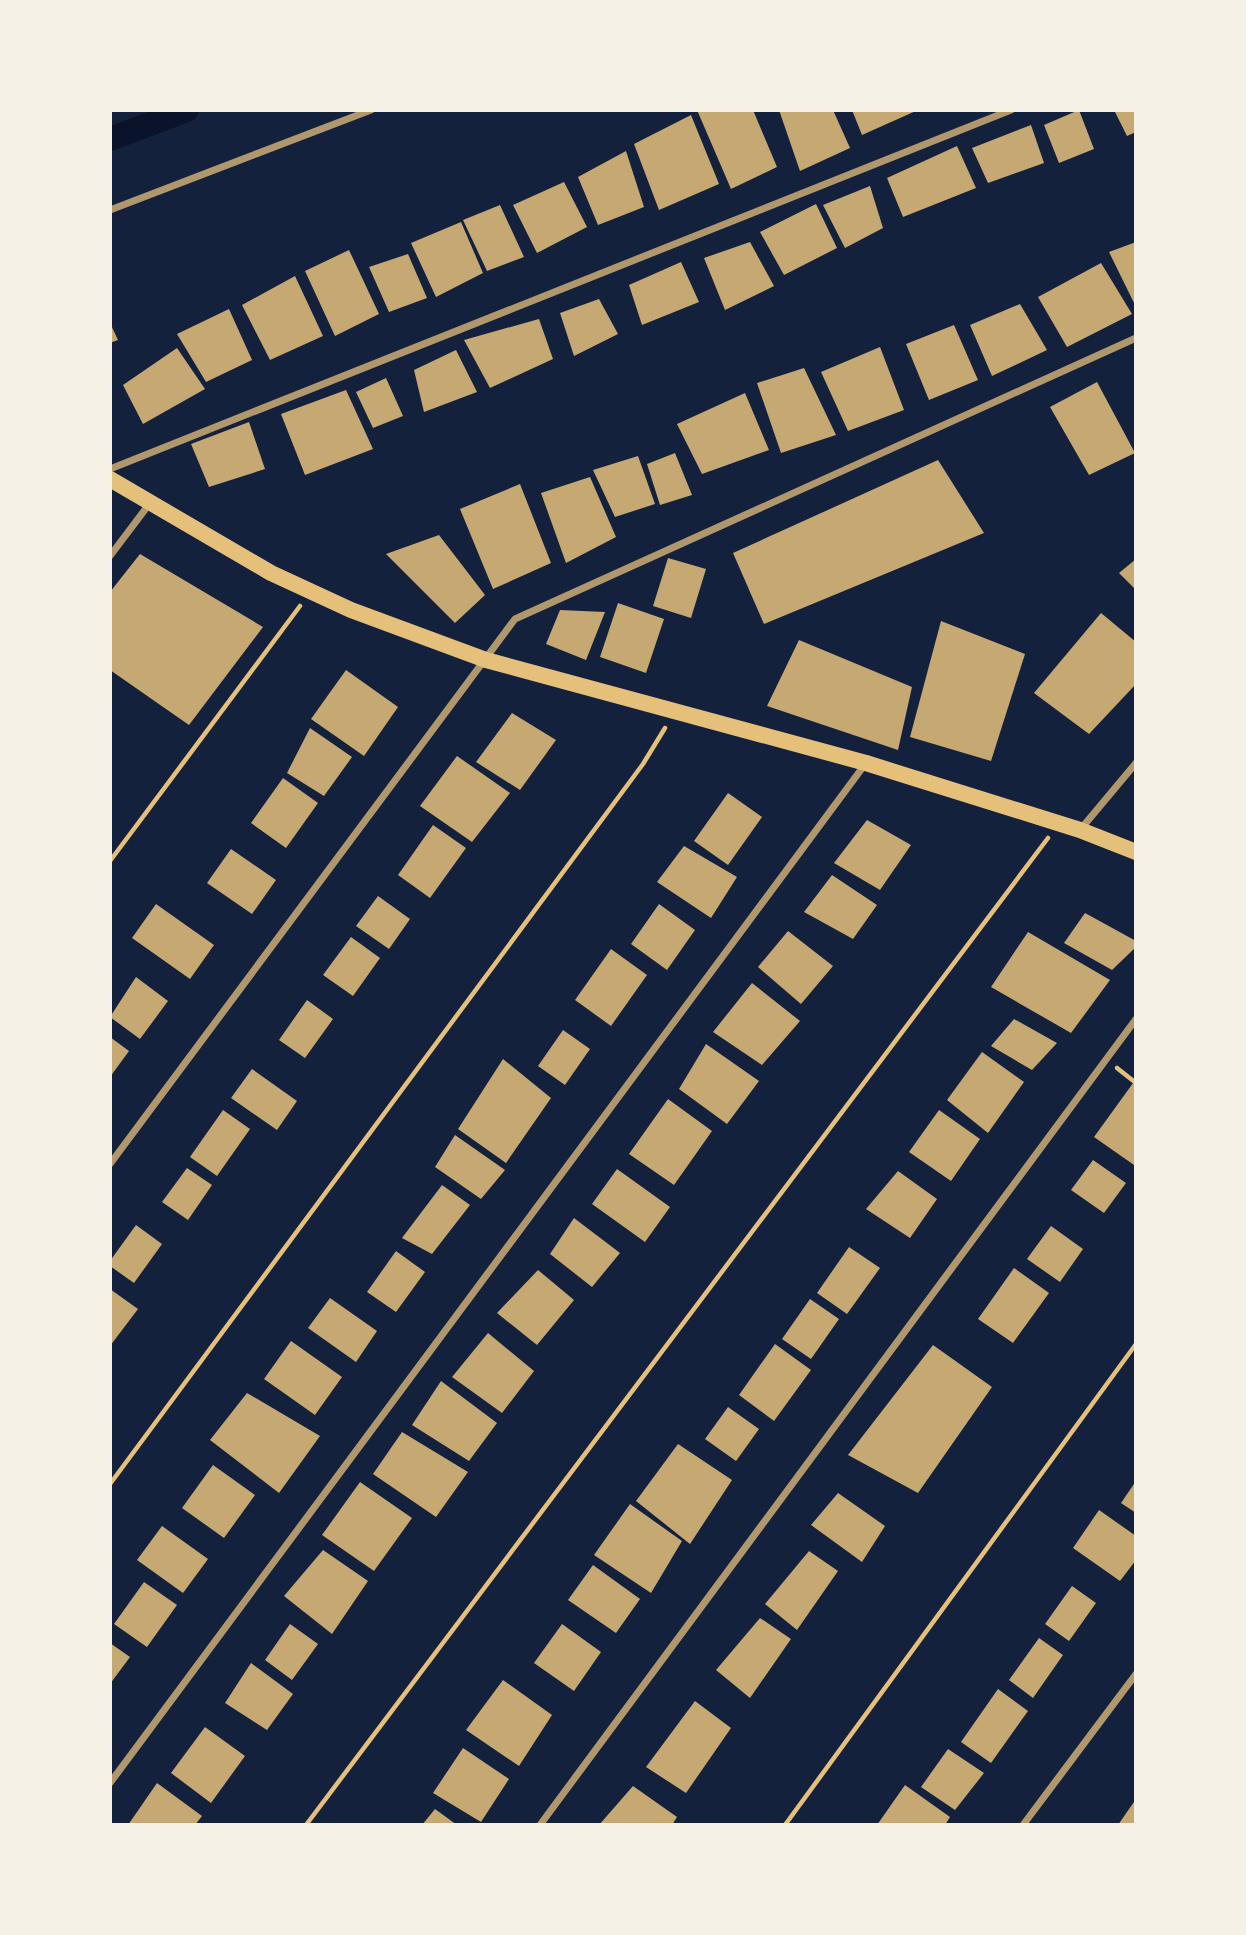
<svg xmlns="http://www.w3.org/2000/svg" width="1246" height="1935" font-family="'Fira Sans',sans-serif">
<rect width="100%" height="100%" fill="#14213d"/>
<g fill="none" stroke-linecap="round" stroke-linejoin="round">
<polyline stroke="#0b132b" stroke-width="24" points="110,139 187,110"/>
</g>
<g fill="#c6a872">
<polygon points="697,110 753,110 777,167 731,189"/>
<polygon points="779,110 833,110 850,148 800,171"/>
<polygon points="852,110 918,110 862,135"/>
<polygon points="1079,110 1094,149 1059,163 1044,125"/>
<polygon points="1114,110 1136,110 1136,132 1127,136"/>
<polygon points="691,115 719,184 659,210 634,144"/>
<polygon points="1031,125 1044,163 988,183 972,148"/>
<polygon points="957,146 976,188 903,217 887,178"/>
<polygon points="626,151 644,207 598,225 578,177"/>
<polygon points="564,182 587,227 537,253 513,205"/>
<polygon points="870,186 883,228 845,248 823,205"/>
<polygon points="816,204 837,248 784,275 760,232"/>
<polygon points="500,205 524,257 487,271 463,220"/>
<polygon points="461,222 483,273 436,297 411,243"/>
<polygon points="750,242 774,286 725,310 704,258"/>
<polygon points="1136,242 1136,307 1109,252"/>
<polygon points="349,250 379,314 335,336 305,271"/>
<polygon points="408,254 427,298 389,312 369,267"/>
<polygon points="681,262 699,302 642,325 629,285"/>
<polygon points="1101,263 1132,314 1067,347 1038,297"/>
<polygon points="295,276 323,336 270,360 242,305"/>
<polygon points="599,299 618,334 574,356 560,313"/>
<polygon points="1020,304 1047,350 992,376 970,325"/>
<polygon points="229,309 252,360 206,382 177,334"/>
<polygon points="539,319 553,359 490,388 464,340"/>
<polygon points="110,323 118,340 110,343"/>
<polygon points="954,325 978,380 929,400 906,344"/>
<polygon points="880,347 904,410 848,431 821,372"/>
<polygon points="177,348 205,389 143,424 123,385"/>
<polygon points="456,350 477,392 424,412 414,370"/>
<polygon points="804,368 836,435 781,453 757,383"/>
<polygon points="386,378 403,416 373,428 356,392"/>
<polygon points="1097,382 1135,453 1089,475 1050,407"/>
<polygon points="346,390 373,449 305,475 281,414"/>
<polygon points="745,393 769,450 702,474 677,424"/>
<polygon points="249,422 265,469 209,487 191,444"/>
<polygon points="675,453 692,495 660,505 647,464"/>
<polygon points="638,456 655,504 615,517 593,470"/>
<polygon points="938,460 984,533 764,624 733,553"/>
<polygon points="590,477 616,537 566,563 541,493"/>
<polygon points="520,484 551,563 493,589 460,509"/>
<polygon points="439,535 485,595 455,623 386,554"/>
<polygon points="140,554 263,627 189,725 110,670 110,592"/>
<polygon points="668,558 706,569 691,618 653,606"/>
<polygon points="1136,559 1136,590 1119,573"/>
<polygon points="618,603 664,619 646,673 600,657"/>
<polygon points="560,610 605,612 586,660 546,644"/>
<polygon points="1101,613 1136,642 1136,684 1089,734 1034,693"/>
<polygon points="941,621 1025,654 991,761 910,737"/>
<polygon points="799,640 912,687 898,750 767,706"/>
<polygon points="346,670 398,707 364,756 311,719"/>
<polygon points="512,713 556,740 520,790 476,762"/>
<polygon points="310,728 352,757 324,796 287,773"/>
<polygon points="457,756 510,793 472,842 420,806"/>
<polygon points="283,778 318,803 286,848 251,823"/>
<polygon points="728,793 762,817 728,865 694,841"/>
<polygon points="867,820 911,845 880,890 834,863"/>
<polygon points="433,825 466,848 430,898 398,875"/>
<polygon points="684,846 737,877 711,918 657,882"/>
<polygon points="231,849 276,880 252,914 207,883"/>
<polygon points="832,875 877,905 853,939 804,912"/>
<polygon points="378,896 410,919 389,949 356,926"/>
<polygon points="156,904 214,945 190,979 132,938"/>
<polygon points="659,904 695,930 667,970 631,944"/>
<polygon points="1085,913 1136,941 1136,947 1112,970 1064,943"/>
<polygon points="788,931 833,966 801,1004 758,967"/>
<polygon points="1028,932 1110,980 1071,1033 991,987"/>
<polygon points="351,937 380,958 353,996 323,975"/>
<polygon points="611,949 647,975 611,1026 575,1000"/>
<polygon points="136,977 168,1001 140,1039 110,1017"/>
<polygon points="752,983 800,1021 762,1065 713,1032"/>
<polygon points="307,1000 333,1019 305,1058 279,1040"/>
<polygon points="1014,1019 1057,1043 1032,1070 991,1046"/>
<polygon points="563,1030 590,1049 565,1085 538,1066"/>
<polygon points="110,1037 129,1051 110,1077"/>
<polygon points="706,1044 759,1081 727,1124 679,1089"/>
<polygon points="982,1052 1024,1082 988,1133 947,1100"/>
<polygon points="503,1059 551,1098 506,1163 458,1129"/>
<polygon points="252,1069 297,1101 277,1130 231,1098"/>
<polygon points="1136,1079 1136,1163 1134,1165 1094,1137"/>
<polygon points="668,1099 712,1131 674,1185 629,1154"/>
<polygon points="223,1110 250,1129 217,1176 190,1157"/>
<polygon points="939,1110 980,1139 951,1181 909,1152"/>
<polygon points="455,1135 505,1170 481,1199 435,1167"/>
<polygon points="1093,1160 1126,1183 1104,1213 1071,1190"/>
<polygon points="187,1168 212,1185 188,1220 162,1202"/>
<polygon points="617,1169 670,1207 645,1242 592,1204"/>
<polygon points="898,1171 937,1199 910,1238 866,1209"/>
<polygon points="442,1185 470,1205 432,1254 402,1238"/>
<polygon points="574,1218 620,1253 592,1287 550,1254"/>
<polygon points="136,1225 162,1244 134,1283 110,1266 110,1261"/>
<polygon points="1051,1226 1083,1249 1060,1282 1027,1259"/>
<polygon points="849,1247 880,1268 847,1314 817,1293"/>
<polygon points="396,1251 425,1272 396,1312 367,1292"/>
<polygon points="1014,1268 1049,1293 1013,1343 978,1319"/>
<polygon points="538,1270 574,1300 537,1345 497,1313"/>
<polygon points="110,1289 138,1309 110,1346"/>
<polygon points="330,1298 377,1331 356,1362 308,1328"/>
<polygon points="810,1299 839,1319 811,1359 782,1339"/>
<polygon points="488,1333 534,1371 502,1413 452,1377"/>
<polygon points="291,1341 342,1377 315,1415 264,1379"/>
<polygon points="775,1344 811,1370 774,1421 739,1395"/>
<polygon points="933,1345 992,1387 918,1493 848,1455"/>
<polygon points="441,1381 497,1423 469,1461 412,1425"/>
<polygon points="247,1393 320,1436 279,1493 210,1440"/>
<polygon points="728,1407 759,1429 736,1461 705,1439"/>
<polygon points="402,1432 468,1472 436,1517 373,1474"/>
<polygon points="678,1444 732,1480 690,1544 636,1501"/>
<polygon points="213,1465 255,1495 224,1538 182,1508"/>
<polygon points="1136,1481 1136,1513 1121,1503"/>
<polygon points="360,1482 412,1518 374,1571 322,1535"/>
<polygon points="838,1493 885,1526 862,1562 811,1525"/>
<polygon points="630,1504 682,1541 651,1593 594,1555"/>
<polygon points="1099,1510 1136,1536 1136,1560 1120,1581 1073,1548"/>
<polygon points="162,1526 208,1559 183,1593 137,1560"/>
<polygon points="323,1550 368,1581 332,1634 284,1596"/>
<polygon points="809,1551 838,1571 797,1630 765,1604"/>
<polygon points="593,1565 640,1599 616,1633 568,1600"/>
<polygon points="144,1582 177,1605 147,1647 114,1624"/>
<polygon points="1072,1586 1096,1603 1069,1641 1045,1624"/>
<polygon points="760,1618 791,1639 750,1698 716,1670"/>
<polygon points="290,1624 318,1644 292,1680 265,1660"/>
<polygon points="562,1624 601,1652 574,1691 534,1663"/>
<polygon points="1039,1638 1063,1655 1033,1698 1009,1680"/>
<polygon points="110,1643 130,1657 110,1684"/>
<polygon points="251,1663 293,1694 267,1730 225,1703"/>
<polygon points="503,1680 552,1715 519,1766 466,1730"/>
<polygon points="998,1689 1028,1711 991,1763 961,1742"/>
<polygon points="695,1701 731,1728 686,1793 646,1767"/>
<polygon points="205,1727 245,1756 211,1803 171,1773"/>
<polygon points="463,1748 509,1779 481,1822 433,1793"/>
<polygon points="948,1749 984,1773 955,1810 921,1787"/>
<polygon points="157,1783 202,1816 195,1825 128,1825"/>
<polygon points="905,1785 950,1817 945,1825 877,1825"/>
<polygon points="633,1786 677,1817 672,1825 599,1825"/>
<polygon points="1136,1799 1136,1825 1118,1825"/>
<polygon points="435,1809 457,1825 422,1825"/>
</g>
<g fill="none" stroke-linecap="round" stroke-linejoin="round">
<g stroke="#e5c07b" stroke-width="4.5">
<polyline points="110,861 300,606"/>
<polyline points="1117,1068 1136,1083"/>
<polyline points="110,1484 643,764 665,728"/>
<polyline points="306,1825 1048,838"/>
<polyline points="785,1825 1136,1344"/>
</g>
<g stroke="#b1986c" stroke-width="7">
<polyline points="110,210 371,110"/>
<polyline points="110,469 1011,110"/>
<polyline points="110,556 150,503"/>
<polyline points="1080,830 1136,763"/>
<polyline points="110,1164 515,619 1136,338"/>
<polyline points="110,1783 866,763"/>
<polyline points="540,1825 1136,1019"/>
<polyline points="1023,1825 1136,1674"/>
</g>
<polyline stroke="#e5c07b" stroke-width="16" points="110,479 271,573 351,610 486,660 866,763 1080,830 1136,852"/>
</g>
<rect width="1246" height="1935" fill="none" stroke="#f6f1e7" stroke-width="224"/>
</svg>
